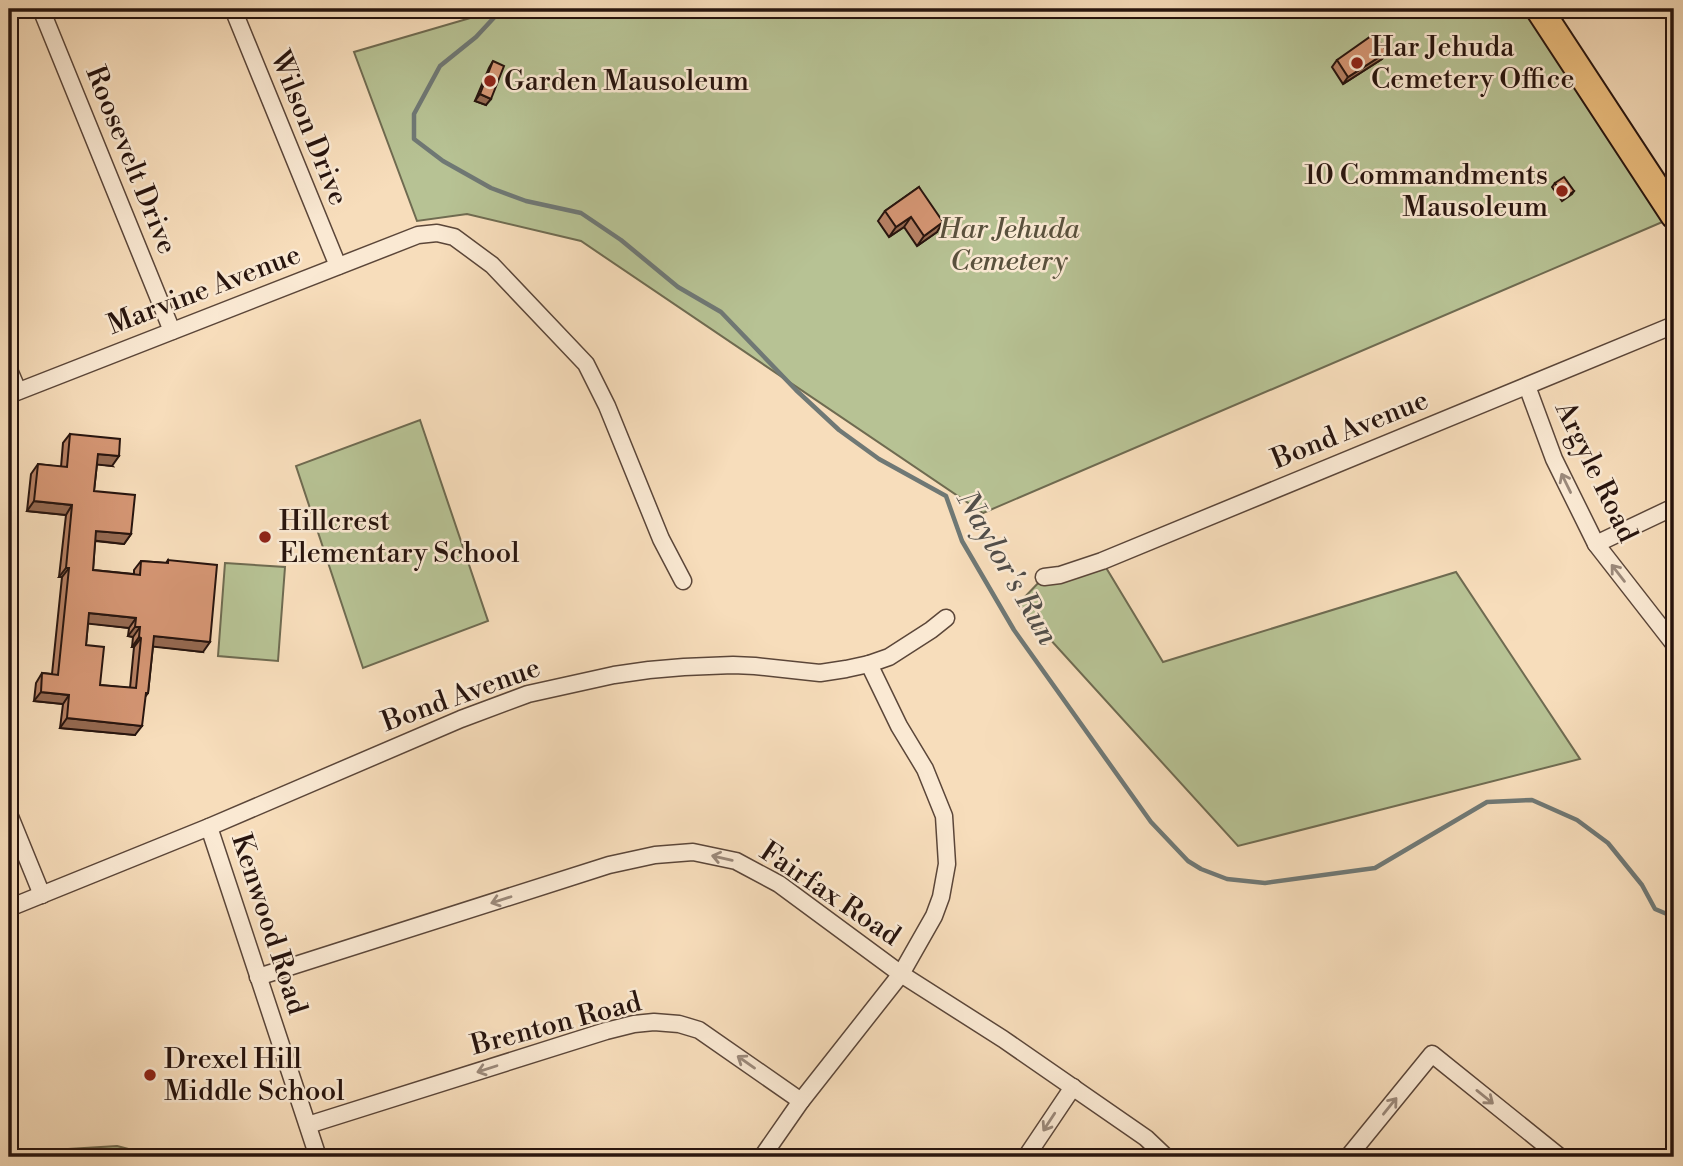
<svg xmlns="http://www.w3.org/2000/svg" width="1683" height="1166" font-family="'Libre Bodoni',serif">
<rect width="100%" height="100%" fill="#f7ddbb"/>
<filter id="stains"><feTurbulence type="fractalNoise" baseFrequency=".00286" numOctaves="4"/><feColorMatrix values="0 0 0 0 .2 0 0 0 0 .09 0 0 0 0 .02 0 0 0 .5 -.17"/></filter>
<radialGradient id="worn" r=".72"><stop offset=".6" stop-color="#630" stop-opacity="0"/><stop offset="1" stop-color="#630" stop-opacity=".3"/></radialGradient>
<g fill="#b7c294" stroke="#6f6b51" stroke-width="2">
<polygon points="501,9 1538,9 1674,217 983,513 581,241 467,214 417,221 354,52"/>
<polygon points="420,420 488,621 363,668 296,466"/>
<polygon points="1102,561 1163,662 1456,572 1580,759 1238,846 1018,604 1044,577"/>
<polygon points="225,563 285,567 278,661 218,656"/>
<polygon points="117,1146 159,1157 36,1157 68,1149"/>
</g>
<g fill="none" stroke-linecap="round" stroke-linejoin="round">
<polyline stroke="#6f7875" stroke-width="4.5" points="502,9 476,37 440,66 414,114 414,139 443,161 491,188 526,201 581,213 621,240 678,287 721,312 796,390 839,430 879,459 946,496 962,541 1014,630 1151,822 1188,861 1201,869 1227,879 1265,883 1375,868 1487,802 1532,800 1577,820 1608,843 1642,885 1655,909 1674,917"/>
<g stroke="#5b4639" stroke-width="19">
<g id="minor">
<polyline points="41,9 172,331"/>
<polyline points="233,9 338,266"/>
<polyline points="9,370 18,391"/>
<polyline points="1527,386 1554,459 1596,544 1674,644"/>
<polyline points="9,395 418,235 437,233 454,237 492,265 586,364 607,406 661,539 683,581"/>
<polyline points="1596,544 1674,507"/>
<polyline points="1044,577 1060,575 1102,561 1674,325"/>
<polyline points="9,814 42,895"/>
<polyline points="209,827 318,1157"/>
<polyline points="9,908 209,827 461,719 528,694 614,675 649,670 684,667 733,665 755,666 820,673 846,669 869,664 889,657 931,630 946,618"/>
<polyline points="258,977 609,865 655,855 693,852 736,861 779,884 901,974 1003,1039 1146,1138 1166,1157"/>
<polyline points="308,1125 606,1031 634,1024 654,1022 679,1024 699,1030 801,1101"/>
<polyline points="762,1157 801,1101 901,974 934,916 941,897 947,864 944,816 925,769 899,726 869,664"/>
<polyline points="1026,1157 1073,1087"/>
<polyline points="1348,1157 1432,1054 1560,1157"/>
</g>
</g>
<g stroke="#27140e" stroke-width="30">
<polyline id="primary" points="1539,9 1674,215"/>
</g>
<use href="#minor" stroke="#fae9d3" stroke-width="16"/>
<use href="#primary" stroke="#ecbe7e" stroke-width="26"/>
</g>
<g fill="#b78164" stroke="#27140e" stroke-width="2" fill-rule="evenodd">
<polygon points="1387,52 1382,59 1343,84 1332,67 1337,60"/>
<polygon points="493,61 486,105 475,101 489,68"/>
<polygon points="1555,183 1574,191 1572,194 1562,201 1552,187"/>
<polygon points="919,187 937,232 917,246 904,227 889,237 878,221 885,211"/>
<path d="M 70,434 L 112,466 L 97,464 L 94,491 L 131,534 L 124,544 L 95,541 L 93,570 L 134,574 L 134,570 L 141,561 L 166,563 L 168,560 L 203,652 L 153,646 L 148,693 L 145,697 L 135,735 L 60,728 L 63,704 L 34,701 L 36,683 L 42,673 L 52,674 L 62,577 L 59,577 L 66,515 L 27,511 L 31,474 L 38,464 L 61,467 L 63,443 ZM 88,623 L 129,628 L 128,636 L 133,637 L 132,647 L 134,647 L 130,688 L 100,685 L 86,645 Z"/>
</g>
<g fill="#956951" stroke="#27140e" stroke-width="2">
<polygon points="1387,52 1382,59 1343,84 1348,77"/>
<polygon points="480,94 491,99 486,105 475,101"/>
<polygon points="911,217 904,227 889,237 896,227"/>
<polygon points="943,222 937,232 917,246 924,236"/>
<polygon points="98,454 119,456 112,466 91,464"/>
<polygon points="34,501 72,505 66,515 27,511"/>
<polygon points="96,531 131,534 124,544 90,540"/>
<polygon points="66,568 69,568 62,577 59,577"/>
<polygon points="89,613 136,618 129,628 82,623"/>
<polygon points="135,627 140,627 133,637 128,636"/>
<polygon points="154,636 210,642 203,652 147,646"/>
<polygon points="139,637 141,638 134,647 132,647"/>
<polygon points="41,692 69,695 63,704 34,701"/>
<polygon points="67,718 142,726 135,735 60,728"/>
</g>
<g fill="#d59674" stroke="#27140e" stroke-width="2" fill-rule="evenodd">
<polygon points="1374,34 1387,52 1348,77 1337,60"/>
<polygon points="493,61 504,66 491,99 480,94"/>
<polygon points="1564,177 1574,191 1565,198 1555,183"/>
<polygon points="919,187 943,222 924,236 911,217 896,227 885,211"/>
<path d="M 70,434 L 120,439 L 119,456 L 98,454 L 94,491 L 135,495 L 131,534 L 96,531 L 93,570 L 140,575 L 141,561 L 168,563 L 168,560 L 217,565 L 210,642 L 154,636 L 148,693 L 146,693 L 142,726 L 67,718 L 69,695 L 41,692 L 42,673 L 58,675 L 69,568 L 66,568 L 72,505 L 34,501 L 38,464 L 67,467 ZM 89,613 L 136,618 L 135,627 L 140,627 L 139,637 L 141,638 L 136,688 L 100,685 L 104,647 L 86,645 Z"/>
</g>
<defs><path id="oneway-shaft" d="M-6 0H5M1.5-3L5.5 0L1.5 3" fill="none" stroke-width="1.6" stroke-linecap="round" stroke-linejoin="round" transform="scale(1.75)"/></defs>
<g stroke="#9b897a">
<use href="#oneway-shaft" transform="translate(1566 483) rotate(-116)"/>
<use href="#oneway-shaft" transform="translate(1618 573) rotate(-128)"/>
<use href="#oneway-shaft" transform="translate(722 858) rotate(-167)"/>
<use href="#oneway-shaft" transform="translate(501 900) rotate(162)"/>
<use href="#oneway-shaft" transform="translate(746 1062) rotate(-145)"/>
<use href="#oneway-shaft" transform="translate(487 1069) rotate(162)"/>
<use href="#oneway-shaft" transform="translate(1485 1097) rotate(39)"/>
<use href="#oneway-shaft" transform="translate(1390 1106) rotate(-51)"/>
<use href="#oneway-shaft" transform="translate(1049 1122) rotate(123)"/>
</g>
<g fill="#8f2418" stroke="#fae9d3" stroke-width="2.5">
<circle cx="1357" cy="63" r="7"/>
<circle cx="490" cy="81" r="7"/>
<circle cx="1562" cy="191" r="7"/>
<circle cx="265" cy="537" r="7"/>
<circle cx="150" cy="1075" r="7"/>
</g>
<g text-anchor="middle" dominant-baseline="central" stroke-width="5" stroke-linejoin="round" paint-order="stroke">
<g font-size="28" fill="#27140e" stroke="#fae9d3" text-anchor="start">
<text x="1371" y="47">Har Jehuda<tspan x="1371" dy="32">Cemetery Office</tspan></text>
<text x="504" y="81">Garden Mausoleum</text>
<text x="1548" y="175" text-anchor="end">10 Commandments<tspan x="1548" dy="32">Mausoleum</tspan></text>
<text x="279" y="521">Hillcrest<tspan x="279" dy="32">Elementary School</tspan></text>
<text x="164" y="1059">Drexel Hill<tspan x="164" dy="32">Middle School</tspan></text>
</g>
<g font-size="28" fill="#27140e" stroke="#fae9d3">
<text transform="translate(309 128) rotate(68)">Wilson Drive</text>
<text transform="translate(131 160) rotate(68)">Roosevelt Drive</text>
<text transform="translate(204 290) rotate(-21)">Marvine Avenue</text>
<text transform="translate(1350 430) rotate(-22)">Bond Avenue</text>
<text transform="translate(1596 472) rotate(64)">Argyle Road</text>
<text transform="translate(461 695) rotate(-20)">Bond Avenue</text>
<text transform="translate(830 894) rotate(34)">Fairfax Road</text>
<text transform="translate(269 924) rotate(72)">Kenwood Road</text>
<text transform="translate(556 1024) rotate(-15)">Brenton Road</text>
</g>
<g font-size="28" font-style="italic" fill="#59513d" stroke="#fae9d3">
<text x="1009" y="229">Har Jehuda<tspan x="1009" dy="32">Cemetery</tspan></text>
</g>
<g font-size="30" font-style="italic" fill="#514e4a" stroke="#fae9d3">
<text transform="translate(1007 568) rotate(60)">Naylor's Run</text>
</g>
</g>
<rect width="1683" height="1166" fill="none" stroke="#f7ddbb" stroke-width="35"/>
<rect x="10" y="10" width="1662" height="1145" fill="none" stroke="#27140e" stroke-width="3.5"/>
<rect x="18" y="18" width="1648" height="1131" fill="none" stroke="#27140e" stroke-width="2"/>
<rect width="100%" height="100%" filter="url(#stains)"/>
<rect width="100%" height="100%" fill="url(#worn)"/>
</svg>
